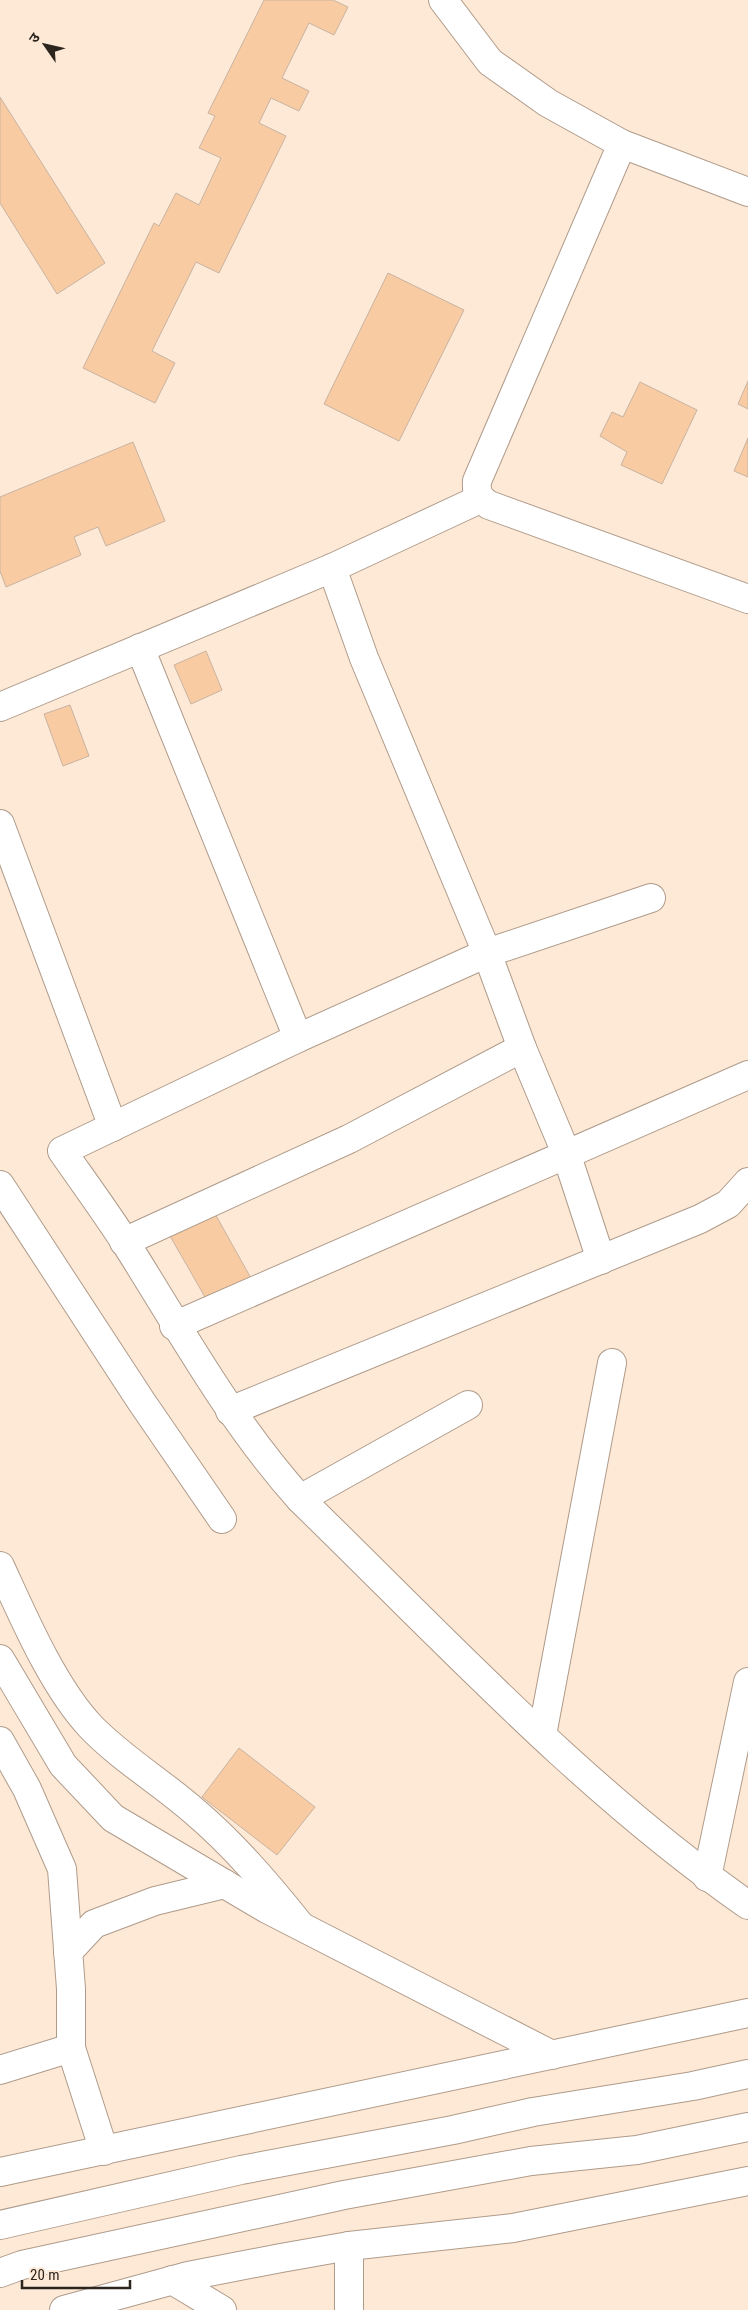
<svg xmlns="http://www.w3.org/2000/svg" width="748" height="2310" font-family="'Roboto Condensed','Noto Sans Devanagari',sans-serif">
<rect width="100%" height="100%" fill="#fee9d7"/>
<g fill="#f9cba2" stroke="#c7b3a2">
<polygon points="264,0 333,0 348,7 334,35 309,23 282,78 309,91 299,111 271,98 259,123 286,136 219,273 196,262 152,351 175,363 155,403 83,368 154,223 159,226 176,193 199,205 221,158 199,148 215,116 208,113"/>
<polygon points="0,97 105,263 57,294 0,203"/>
<polygon points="388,273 464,310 399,441 324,404"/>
<polygon points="748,381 748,409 738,404"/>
<polygon points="640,382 697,410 662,484 621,465 627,452 600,436 612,412 623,417"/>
<polygon points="748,438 748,477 734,471"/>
<polygon points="133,442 165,521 106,546 98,527 74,537 81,555 6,587 0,571 0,497"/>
<polygon points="206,651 222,690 191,704 174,665"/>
<polygon points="70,705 89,756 63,766 44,714"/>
<polygon points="209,1203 252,1280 209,1304 166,1229"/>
<polygon points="239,1748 315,1807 277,1855 202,1797"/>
</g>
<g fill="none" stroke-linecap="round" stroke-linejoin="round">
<g stroke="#af9b8a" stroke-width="30">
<g id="street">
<polyline points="443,0 490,62 548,103 622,144 748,192"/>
<path d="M 622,144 L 477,481 C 476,494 479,498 489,505 L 748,599"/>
<polyline points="332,568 364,658 487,953 522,1048 566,1153 601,1260"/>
<polyline points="140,648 298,1038"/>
<polyline points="0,707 332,568 480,499"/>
<polyline points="0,824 113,1127"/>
<path d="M 651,898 L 487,953 L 298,1038 L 62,1151 C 83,1181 105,1211 125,1242 C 182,1332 228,1418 300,1499 C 444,1639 583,1790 748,1905"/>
<polyline points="0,1185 141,1401 222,1519"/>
<polyline points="124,1242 349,1139 522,1048"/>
<polyline points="174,1326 748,1075"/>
<polyline points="230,1411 700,1219 728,1204 748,1182"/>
<polyline points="300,1499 468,1405"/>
<path d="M 0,1566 C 23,1616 53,1687 91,1727 C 122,1759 161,1782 194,1811 C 234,1845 268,1885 300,1925"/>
<polyline points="542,1735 612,1363"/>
<polyline points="707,1877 748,1682"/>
<polyline points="0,2070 71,2048"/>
<polyline points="172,2280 222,2310"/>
<polyline points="64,2310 188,2276 281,2258 349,2246 513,2228 748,2181"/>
<polyline points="349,2310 349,2246"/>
</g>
</g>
<g stroke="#af9b8a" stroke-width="30">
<g id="secondary">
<polyline points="0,1659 63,1765 113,1818 267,1909 552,2055"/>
<polyline points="0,1741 27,1789 62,1869 71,1989 71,2048 104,2151"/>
<polyline points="68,1952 94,1924 155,1901 225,1884"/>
</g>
</g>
<g stroke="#af9b8a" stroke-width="30">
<g id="highway">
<polyline points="0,2172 748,2013"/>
<polyline points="0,2225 241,2170 453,2130 533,2112 693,2086 748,2074"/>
<polyline points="0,2273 22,2265 344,2195 531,2161 637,2150 748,2127"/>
</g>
</g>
<use href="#street" stroke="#fff" stroke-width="28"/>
<use href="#secondary" stroke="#fff" stroke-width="28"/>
<use href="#highway" stroke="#fff" stroke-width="28"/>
</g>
<g transform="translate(45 45) rotate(304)" stroke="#fee9d7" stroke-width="4" paint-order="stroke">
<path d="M0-4L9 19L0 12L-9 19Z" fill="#2c251e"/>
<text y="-8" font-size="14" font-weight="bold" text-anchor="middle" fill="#2c251e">उ</text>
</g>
<path d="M22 2280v8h108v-8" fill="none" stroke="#2c251e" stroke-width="2.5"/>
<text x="30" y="2280" font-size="15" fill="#2c251e" stroke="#fee9d7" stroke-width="4" paint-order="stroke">20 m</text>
</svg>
